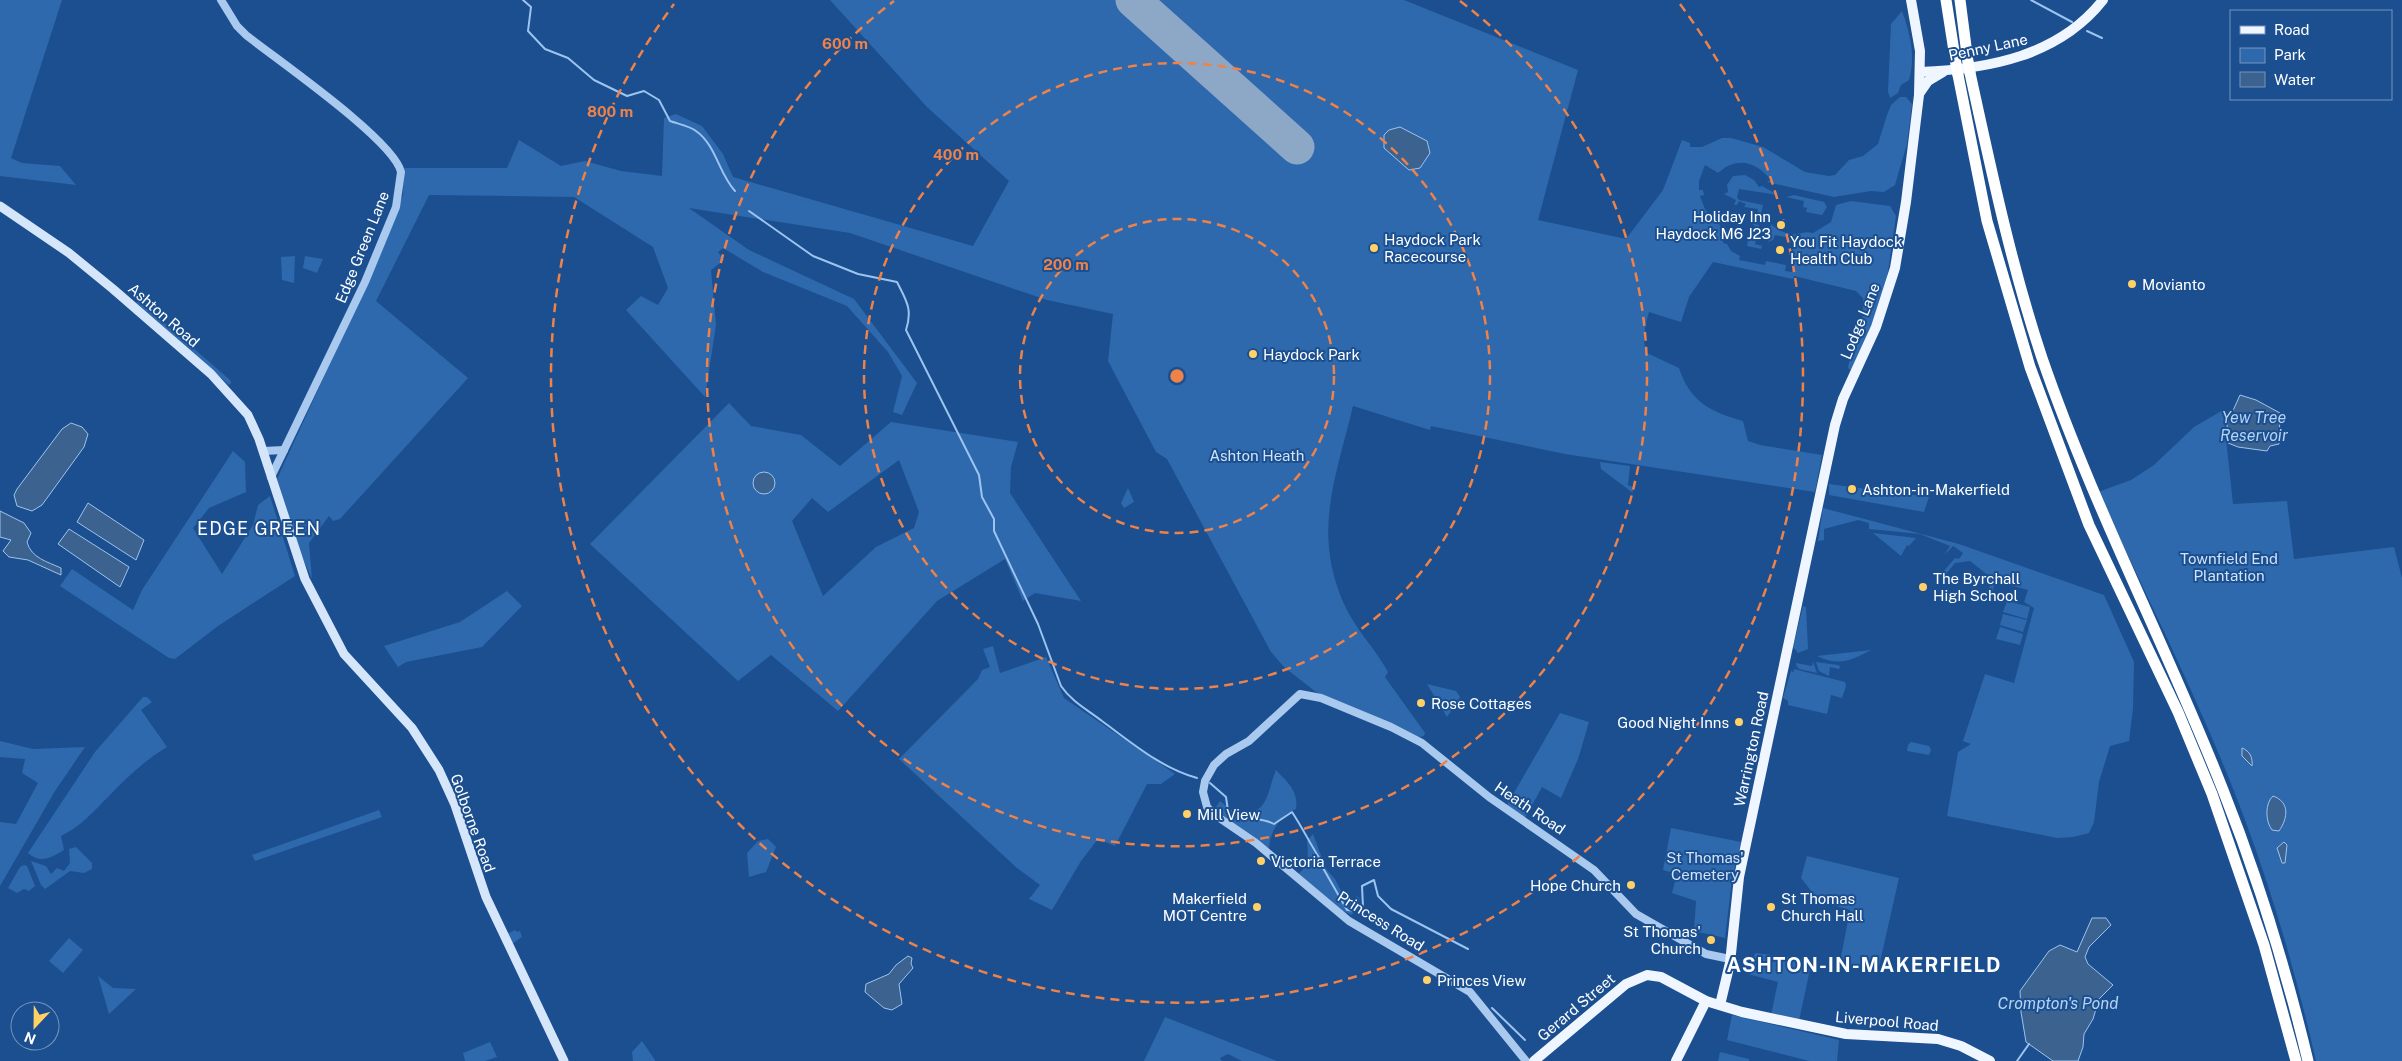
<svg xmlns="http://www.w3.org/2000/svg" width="2402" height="1061" font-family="'Public Sans',sans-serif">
<rect width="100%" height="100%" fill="#1b4f8f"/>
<g fill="#2e69ad" fill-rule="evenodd">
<polygon points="0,0 62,0 11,158 22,163 60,166 76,185 0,176"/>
<path d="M 830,0 L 1404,0 L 1578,70 L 1538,220 L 1626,239 L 1663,190 L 1682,140 L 1690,143 L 1690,147 L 1702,147 L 1722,138 L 1731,138 L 1763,147 L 1805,172 L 1829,176 L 1835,175 L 1849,160 L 1863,156 L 1878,144 L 1887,115 L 1891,105 L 1900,97 L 1906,97 L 1912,104 L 1907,144 L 1895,185 L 1884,192 L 1871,191 L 1834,197 L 1767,182 L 1771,180 C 1756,161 1736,156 1718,173 L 1705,165 L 1699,181 L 1699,190 L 1703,190 L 1704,195 L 1700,196 L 1705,209 L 1711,217 L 1714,214 L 1718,217 L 1716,220 L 1723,230 L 1723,243 L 1727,244 L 1731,251 L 1740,256 L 1739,260 L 1765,265 L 1766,261 L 1786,265 L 1785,271 L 1792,272 L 1794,259 L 1791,258 L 1795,239 L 1775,235 L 1773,240 L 1768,242 L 1771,224 C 1774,228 1789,236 1796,234 C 1803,233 1805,231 1813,233 L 1831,222 L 1836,205 L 1851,201 L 1890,206 L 1896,216 L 1885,292 L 1859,362 L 1850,370 L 1848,368 C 1849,358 1854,351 1858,342 C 1863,327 1863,313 1863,298 L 1856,291 L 1794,276 L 1793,279 L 1713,262 L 1689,297 L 1681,322 L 1649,312 C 1646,322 1641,343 1647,353 L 1679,368 C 1690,402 1711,412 1743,421 L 1748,441 L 1760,445 L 1822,455 L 1815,492 L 1565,454 L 1431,426 L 1430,430 L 1353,406 C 1336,478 1312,532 1344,604 C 1355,629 1375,648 1388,672 L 1385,677 L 1425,733 L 1424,736 L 1419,737 L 1316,692 L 1284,667 L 1271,652 L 1167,459 L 1156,452 L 1108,361 L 1113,314 L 1047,300 L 850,233 L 689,208 L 749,250 L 854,299 L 917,383 L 902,415 L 893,412 L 902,376 L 888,352 L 847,306 L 763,272 L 723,248 L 718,252 L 724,260 L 711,270 L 716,325 L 705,397 L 626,310 L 641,296 L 658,305 L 668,288 L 653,247 L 574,197 L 429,195 L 376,301 L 468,378 L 340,519 L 333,521 L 329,516 L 309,543 L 312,579 L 291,532 L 277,479 L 370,277 L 403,195 L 404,168 L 507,168 L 519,140 L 561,166 L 585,161 L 621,171 L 662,176 L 664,118 L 676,114 L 702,126 L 723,154 L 733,177 L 973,246 L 1009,181 L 927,107 Z"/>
<path d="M 1902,11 C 1910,33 1916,57 1909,80 L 1901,85 L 1898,93 L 1890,98 L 1888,92 L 1891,24 Z"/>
<polygon points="1745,175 1754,180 1759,187 1762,186 1778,195 1739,189 1737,197 1739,200 1763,205 1759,222 1751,221 1756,220 1758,209 1744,207 1746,204 1739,201 1737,205 1734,205 1736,200 1724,194 1728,192 1727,185 1733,176"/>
<polygon points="1794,195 1824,202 1827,207 1822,215 1806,212 1807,208 1803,207 1804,201 1786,197"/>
<polygon points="1751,223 1759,225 1755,244 1762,246 1761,249 1747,246 1748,240 1752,240 1755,226"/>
<polygon points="295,256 294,283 282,280 281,257"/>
<polygon points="305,256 323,259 317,273 303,268"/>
<polygon points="137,299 230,380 231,383 229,385 137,303"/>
<path d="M 729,403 L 751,426 L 801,435 L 840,466 L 891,422 L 1018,442 L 1011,467 L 1010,493 L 1081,601 L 1035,593 L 1023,601 L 1005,559 L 937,601 L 838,711 L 771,655 L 738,681 L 590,544 ZM 899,460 L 919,512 L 914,528 L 876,547 L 823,596 L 792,521 L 812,498 L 828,512 Z"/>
<path d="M 2223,410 L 2233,504 L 2287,501 L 2294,559 L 2394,547 L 2402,578 L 2402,1061 L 2316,1061 C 2293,960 2263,860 2223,764 C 2185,672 2140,582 2098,492 L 2131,480 L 2154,465 L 2194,427 Z"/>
<polygon points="233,451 245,462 246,492 209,508 193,528 222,574 253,525 258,505 270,496 295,576 218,626 175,659 169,658 60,586 72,569 133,610 142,590"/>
<polygon points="1600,462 1630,466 1628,485 1632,487 1633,493 1601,469"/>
<polygon points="1829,484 1929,497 1924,512 1829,495"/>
<polygon points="1128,488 1134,502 1124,508 1121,503"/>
<polygon points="1823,508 1959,544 2104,595 2134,662 2133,709 2129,741 2110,746 2099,782 2094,822 2089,833 2073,837 2057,838 1947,816 1958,752 1971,744 1963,741 1985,674 2014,683 2034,608 2024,602 2028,590 1995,581 1992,595 1974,591 1972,589 1974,587 1981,592 1986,592 1991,585 1989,576 1970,561 1955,563 1946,574 1943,572 1955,558 1959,559 1963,553 1953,546 1944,555 1950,546 1920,534 1869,529 1869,523 1858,520 1824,529 1824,540 1818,541"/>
<polygon points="1873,533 1916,538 1909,546 1907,545 1901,556"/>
<polygon points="507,591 522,606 482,647 406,662 398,667 384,646 460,622"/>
<polygon points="2007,601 2030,607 2027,619 2003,612"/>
<polygon points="1803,606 1806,607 1808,649 1798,653 1793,647"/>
<polygon points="2003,614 2027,620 2023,632 2000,625"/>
<polygon points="2000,627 2023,634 2020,645 1996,639"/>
<polygon points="993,646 1000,673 1046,657 1064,698 1175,774 1161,784 1147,784 1115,846 1098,839 1081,861 1052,910 1029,899 1040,885 1017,868 899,759 978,679 982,670 990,667 983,649"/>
<path d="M 1871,650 C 1852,660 1839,667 1817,656 Z"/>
<polygon points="1813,662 1817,673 1799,669 1796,665 1796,663 1812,666"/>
<polygon points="1816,662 1838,665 1840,666 1839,669 1830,667 1829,676 1819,671"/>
<polygon points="1794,669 1845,682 1846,686 1842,698 1831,695 1827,714 1788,705 1788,701 1783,698 1791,671 1794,672"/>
<polygon points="1427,684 1456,691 1460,697 1447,717"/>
<path d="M 143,697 L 147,697 L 152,702 L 141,710 L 167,747 C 145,760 126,778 108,797 C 93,812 80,827 61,836 L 64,850 C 51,858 40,864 28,853 L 95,752 Z"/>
<polygon points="1560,713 1589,722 1578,759 1561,798 1542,787 1525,818 1507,805"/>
<polygon points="0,741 33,749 85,747 55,791 0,886 0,822 16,824 38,783 22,773 25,759 0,757"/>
<polygon points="1911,742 1929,746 1931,750 1929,755 1907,751 1908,745"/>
<path d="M 1276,770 C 1287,782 1299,791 1296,809 C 1280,815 1269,833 1269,850 L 1213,811 L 1220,801 L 1240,817 C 1270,810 1266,795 1276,770 Z"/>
<polygon points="379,810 382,817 255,861 252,855"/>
<polygon points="1671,828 1741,842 1732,879 1725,938 1694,931 1696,901 1672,893 1677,874 1663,870"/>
<path d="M 1313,834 L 1326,869 L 1335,879 L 1347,902 L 1354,901 L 1357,896 L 1360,899 L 1352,915 L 1343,911 L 1298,874 C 1310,865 1308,853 1307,841 Z"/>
<polygon points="768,839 776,847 766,872 749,877 747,853 758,841"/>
<polygon points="76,847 92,863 92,869 84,873 70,871 45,889 41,885 31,861 46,866 51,874 57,868 64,871 70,863 69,849"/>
<polygon points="1807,856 1899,878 1878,971 1840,962 1850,910 1819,901 1801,878"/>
<polygon points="24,865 27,866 35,886 29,891 24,889 17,893 8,888 20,867"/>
<polygon points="515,930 517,932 520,931 522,937 512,944 507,934"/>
<polygon points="69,938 83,950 63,973 49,961"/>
<polygon points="1755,953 1812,960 1799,1021 1771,1015 1778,982 1748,974"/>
<polygon points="98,976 113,988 136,989 109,1014"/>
<polygon points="1732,1015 1839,1040 1837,1061 1809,1061 1727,1040"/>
<polygon points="1165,1017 1277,1061 1242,1061 1228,1054 1220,1058 1222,1061 1144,1061"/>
<polygon points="642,1041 655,1060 655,1061 633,1061 632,1052"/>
<polygon points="490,1042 497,1057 485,1061 465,1061 463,1053"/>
<polygon points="1720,1052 1749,1059 1749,1061 1718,1061"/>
</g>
<g fill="#3c6290" stroke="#9cc4f0">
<polygon points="1400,127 1427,141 1430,153 1420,168 1409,170 1384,148 1384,135 1389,130"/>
<polygon points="2240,395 2256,400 2280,413 2279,444 2270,446 2267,451 2238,447 2228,443 2227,424"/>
<polygon points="71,423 82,427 88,434 84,447 42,505 32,511 17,506 14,495 17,489 62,429"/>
<circle cx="764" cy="483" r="11"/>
<polygon points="88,503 144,540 136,560 77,522"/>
<path d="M 0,511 L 24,523 L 31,533 L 27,542 C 31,558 48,562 61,568 L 61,575 L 28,560 L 9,557 L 3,551 L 11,540 L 0,537 Z"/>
<polygon points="69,529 129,567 120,587 58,544"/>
<path d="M 2242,748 C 2250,751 2253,758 2252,766 L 2242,756 Z"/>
<path d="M 2273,796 C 2290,802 2288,818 2279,831 L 2272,830 C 2265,821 2265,803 2273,796 Z"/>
<polygon points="2284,842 2287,845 2285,863 2282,863 2277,848"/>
<polygon points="2092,918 2106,918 2111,925 2089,947 2085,957 2088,964 2113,985 2099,999 2093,1019 2084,1034 2083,1047 2078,1061 2053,1061 2026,1042 2021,1012 2020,991 2049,951 2060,945 2077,952"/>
<polygon points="908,956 912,958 911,964 913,968 899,984 902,1004 892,1010 884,1008 865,992 866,984 889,974 896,965"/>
</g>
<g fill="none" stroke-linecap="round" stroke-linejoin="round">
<g stroke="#9cc4f0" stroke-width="2">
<path d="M 523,0 L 531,7 L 528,31 L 545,49 L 568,58 L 594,80 L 627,96 L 644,91 L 659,100 L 670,121 C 678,124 690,126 696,131 C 716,145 719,174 735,191"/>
<polyline points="2031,0 2072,22"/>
<polyline points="2087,31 2102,38"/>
<path d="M 749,211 L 813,256 L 858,274 L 897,282 C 906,300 913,309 906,330 L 979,475 L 982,497 L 994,519 L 994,531 L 1038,624 L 1061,686 C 1072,702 1088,710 1102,721 C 1132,743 1161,768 1197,778"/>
<path d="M 1210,783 L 1226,797 L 1228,811 C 1242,822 1260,816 1274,824 L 1292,812 C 1304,830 1312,848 1324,865 L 1323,868 L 1347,910 L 1359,911 L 1363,907 L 1362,886 L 1374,880 L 1378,896 L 1391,909 L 1468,949"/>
<polyline points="1492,1008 1525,1040"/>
<polyline points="2017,1061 2029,1044"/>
</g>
<polyline stroke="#8da7c7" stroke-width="35" points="1133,0 1297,147"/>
<g stroke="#a9c9ee" stroke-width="8">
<path d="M 221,0 L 237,26 L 246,35 C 276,59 394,140 401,172 L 396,207 L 365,282 L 271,477"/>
<polyline points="263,451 284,450"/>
<polyline points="1526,1061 1470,992 1349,921 1256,843 1215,815 1207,807 1203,792 1205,781 1214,765 1226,754 1249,741 1300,694 1321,698 1391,727 1422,743 1489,797 1594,870 1636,914 1706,954 1730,959"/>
</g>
<polyline stroke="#d6e6fa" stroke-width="9" points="0,206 69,253 113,289 211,374 248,415 259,439 305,579 344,654 412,728 439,770 455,805 486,897 564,1061"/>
<g stroke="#f0f6ff" stroke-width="10">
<path d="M 1920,72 C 1989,69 2059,56 2103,0"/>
<polyline points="1919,94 1928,81 1943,72"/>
<polyline points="1720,1005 1730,963 1739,877 1835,425 1843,399 1876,327 1895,268 1906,202 1919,95 1920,51 1911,0"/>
<polyline points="1534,1061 1626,984 1647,975 1661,977 1706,1001 1742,1012 1846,1034 1938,1039 1961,1046 1990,1061"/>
<polyline points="1676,1061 1706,1001"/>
</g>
<g stroke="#fff" stroke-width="11">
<polyline points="1946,0 1956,64"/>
<polyline points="1960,0 1968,62"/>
<path d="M 1970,73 C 1991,169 2011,265 2042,358 C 2093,506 2166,645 2223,790 C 2258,878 2286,969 2308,1061"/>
<polyline points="1958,75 1987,221 2030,367 2089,525 2178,712 2212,794 2264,945 2296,1061"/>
</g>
<g stroke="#fff" stroke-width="11">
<polyline points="1968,62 1970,73"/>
<polyline points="1956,64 1958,75"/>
</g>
</g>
<g fill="none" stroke="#ee8249" stroke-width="2.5" stroke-dasharray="9 6">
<circle cx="1177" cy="376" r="157"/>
<circle cx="1177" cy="376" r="313"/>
<path d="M1460 1A470 470 0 1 1 894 1"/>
<path d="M1680 4A626 626 0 1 1 674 4"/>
</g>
<g fill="#ffd166" stroke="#1b4f8f" stroke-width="2">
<circle cx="1781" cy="225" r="5"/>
<circle cx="1374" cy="248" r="5"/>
<circle cx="1780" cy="250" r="5"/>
<circle cx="2132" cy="284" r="5"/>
<circle cx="1253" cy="354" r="5"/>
<circle cx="1852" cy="489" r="5"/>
<circle cx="1923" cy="587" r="5"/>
<circle cx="1421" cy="703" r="5"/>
<circle cx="1739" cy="722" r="5"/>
<circle cx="1187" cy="814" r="5"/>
<circle cx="1261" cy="861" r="5"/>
<circle cx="1631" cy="885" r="5"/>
<circle cx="1257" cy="907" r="5"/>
<circle cx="1771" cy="907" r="5"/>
<circle cx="1711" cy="940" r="5"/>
<circle cx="1427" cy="980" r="5"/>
</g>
<g text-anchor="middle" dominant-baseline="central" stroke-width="4" stroke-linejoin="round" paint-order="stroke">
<g font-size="15" fill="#fff" stroke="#1b4f8f">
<text transform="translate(1988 47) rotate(-12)">Penny Lane</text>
<text transform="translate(362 247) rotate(-68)">Edge Green Lane</text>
<text transform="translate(164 315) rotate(41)">Ashton Road</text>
<text transform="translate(1860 321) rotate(-68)">Lodge Lane</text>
<text transform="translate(1751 749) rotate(-78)">Warrington Road</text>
<text transform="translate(1530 808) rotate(34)">Heath Road</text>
<text transform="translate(473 823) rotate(70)">Golborne Road</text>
<text transform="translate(1381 921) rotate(32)">Princess Road</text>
<text transform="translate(1576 1007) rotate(-40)">Gerard Street</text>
<text transform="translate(1887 1021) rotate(5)">Liverpool Road</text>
</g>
<g font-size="15" fill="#fff" stroke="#1b4f8f" text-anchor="start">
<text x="1771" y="216" text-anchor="end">Holiday Inn<tspan x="1771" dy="17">Haydock M6 J23</tspan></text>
<text x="1384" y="239">Haydock Park<tspan x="1384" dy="17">Racecourse</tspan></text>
<text x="1790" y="241">You Fit Haydock<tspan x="1790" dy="17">Health Club</tspan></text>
<text x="2142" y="284">Movianto</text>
<text x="1263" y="354">Haydock Park</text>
<text x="1862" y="489">Ashton-in-Makerfield</text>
<text x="1933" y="578">The Byrchall<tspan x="1933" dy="17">High School</tspan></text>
<text x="1431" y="703">Rose Cottages</text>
<text x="1729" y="722" text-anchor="end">Good Night Inns</text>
<text x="1197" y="814">Mill View</text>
<text x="1271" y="861">Victoria Terrace</text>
<text x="1621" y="885" text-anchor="end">Hope Church</text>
<text x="1247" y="898" text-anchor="end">Makerfield<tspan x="1247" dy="17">MOT Centre</tspan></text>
<text x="1781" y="898">St Thomas<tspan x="1781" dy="17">Church Hall</tspan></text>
<text x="1701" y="931" text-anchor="end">St Thomas'<tspan x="1701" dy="17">Church</tspan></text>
<text x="1437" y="980">Princes View</text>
</g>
<g font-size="15" fill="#cfe3fa" stroke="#1b4f8f">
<text x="1257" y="455">Ashton Heath</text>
<text x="2229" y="558">Townfield End<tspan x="2229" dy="17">Plantation</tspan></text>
<text x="1705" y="857">St Thomas'<tspan x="1705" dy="17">Cemetery</tspan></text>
</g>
<g font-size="16" font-style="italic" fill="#b5d3f5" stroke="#1b4f8f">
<text x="2254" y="417">Yew Tree<tspan x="2254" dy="18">Reservoir</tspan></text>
<text x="2058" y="1003">Crompton's Pond</text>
</g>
<g font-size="18" letter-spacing="1" fill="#fff" stroke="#1b4f8f">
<text x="259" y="528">EDGE GREEN</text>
</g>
<g font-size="20" font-weight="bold" letter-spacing="1" fill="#fff" stroke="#1b4f8f">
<text x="1864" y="965">ASHTON-IN-MAKERFIELD</text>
</g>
</g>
<circle cx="1177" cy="376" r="8" fill="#ee8249" stroke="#1b4f8f" stroke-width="2.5"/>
<g font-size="15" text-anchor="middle" font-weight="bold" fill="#ee8249" stroke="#1b4f8f" stroke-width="4" stroke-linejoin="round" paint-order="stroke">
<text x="845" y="49">600 m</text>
<text x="610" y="117">800 m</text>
<text x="956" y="160">400 m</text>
<text x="1066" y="270">200 m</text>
</g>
<rect x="2230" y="10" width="162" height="90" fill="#1b4f8f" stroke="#7695bc"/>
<rect x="2240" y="26" width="25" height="8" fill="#f0f6ff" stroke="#7695bc"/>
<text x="2274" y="35" font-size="15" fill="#ffffff">Road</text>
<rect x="2240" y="48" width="25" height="15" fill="#2e69ad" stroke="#7695bc"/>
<text x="2274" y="60" font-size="15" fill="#ffffff">Park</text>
<rect x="2240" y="72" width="25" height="15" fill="#3c6290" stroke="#7695bc"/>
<text x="2274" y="85" font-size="15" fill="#ffffff">Water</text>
<g transform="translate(35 1026) rotate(202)"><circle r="24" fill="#1b4f8f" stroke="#7695bc"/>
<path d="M0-4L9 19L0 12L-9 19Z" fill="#ffd166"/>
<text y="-8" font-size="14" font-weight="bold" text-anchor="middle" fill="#ffffff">N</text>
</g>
</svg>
